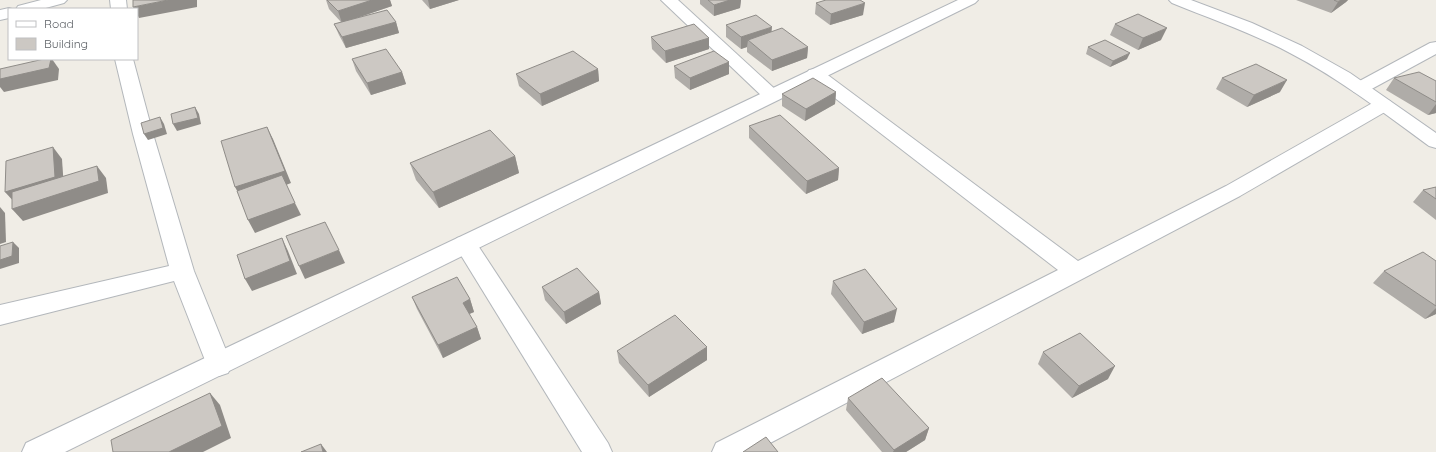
<svg xmlns="http://www.w3.org/2000/svg" width="1436" height="452" font-family="Quicksand,sans-serif">
<rect width="100%" height="100%" fill="#f0ede6"/>
<g fill="none" stroke-linecap="round" stroke-linejoin="round">
<g stroke="#b3b7bb" stroke-width="2">
<g id="street">
<polygon points="41,0 67,0 64,3 42,9 16,9 18,6"/>
<polygon points="110,0 126,0 127,9 111,9"/>
<polygon points="661,0 678,0 777,91 780,95 777,99 771,100 765,99"/>
<polygon points="9,8 12,9 9,9 9,18 0,20 0,10"/>
<polygon points="1436,42 1436,54 1366,92 1360,93 1354,92 1351,88 1354,84 1430,43"/>
<polygon points="115,59 133,59 153,134 194,271 232,365 228,373 219,376 210,373 174,281 0,325 0,305 169,266 133,134"/>
<polygon points="815,69 821,70 1078,261 1226,186 1376,101 1383,99 1390,101 1392,105 1390,109 1240,196 753,452 712,452 716,443 1058,270 809,78 806,74 809,70"/>
<polygon points="465,236 473,238 608,443 612,452 582,452 454,244 457,238"/>
</g>
</g>
<g stroke="#b2b6bb" stroke-width="2">
<g id="secondary">
<polygon points="958,0 978,0 975,3 65,452 22,452 26,443"/>
<path d="M 1169,0 L 1191,0 L 1252,23 L 1302,46 L 1350,73 L 1436,133 L 1436,148 L 1429,146 C 1384,113 1340,79 1290,53 C 1252,33 1211,19 1172,3 Z"/>
</g>
</g>
<use href="#street" fill="#fff" fill-rule="evenodd"/>
<use href="#secondary" fill="#fff" fill-rule="evenodd"/>
</g>
<g fill="#afaca8">
<polygon points="326,0 390,0 392,6 354,19 396,22 399,33 346,48 339,35 334,24 341,22 329,9"/>
<polygon points="422,0 459,0 430,9"/>
<polygon points="700,0 741,0 740,8 714,16 700,4"/>
<polygon points="1296,0 1348,0 1346,2 1331,13"/>
<polygon points="816,3 863,15 830,25 815,14"/>
<polygon points="1115,24 1161,40 1138,50 1110,35"/>
<polygon points="726,25 772,32 808,47 807,58 772,71 747,52 747,47 741,49 726,37"/>
<polygon points="651,37 709,38 709,49 666,63 652,49"/>
<polygon points="1088,47 1127,59 1110,67 1086,54"/>
<polygon points="352,59 402,72 406,84 371,95 356,71"/>
<polygon points="729,62 729,74 690,90 675,78 674,66"/>
<polygon points="598,69 599,81 542,106 519,86 516,74"/>
<polygon points="1222,78 1280,92 1247,107 1216,89"/>
<polygon points="1394,78 1436,81 1436,113 1428,115 1386,90"/>
<polygon points="836,92 835,104 805,121 782,106 782,94"/>
<polygon points="749,126 839,168 838,180 806,194 749,138"/>
<polygon points="515,156 519,173 439,208 416,180 410,163"/>
<polygon points="1436,187 1436,220 1413,202 1423,190"/>
<polygon points="1436,261 1436,314 1425,319 1373,283 1384,271"/>
<polygon points="833,281 894,322 862,334 831,294"/>
<polygon points="542,287 599,292 601,304 566,324 545,300"/>
<polygon points="412,297 470,299 474,312 469,314 477,327 481,339 443,358 417,309"/>
<polygon points="707,347 707,360 649,397 619,363 617,351"/>
<polygon points="1043,352 1108,379 1072,398 1038,364"/>
<polygon points="848,398 929,428 925,440 906,452 882,452 846,410"/>
</g>
<g fill="#8f8c88">
<polygon points="168,0 197,0 197,7 139,18 137,14 137,9 134,9 133,7"/>
<polygon points="372,0 390,0 392,6 342,23 338,11"/>
<polygon points="428,0 459,0 430,9"/>
<polygon points="730,0 741,0 740,8 714,16 714,5"/>
<polygon points="1341,0 1348,0 1346,2 1331,13 1338,2"/>
<polygon points="865,3 863,15 830,25 831,14"/>
<polygon points="396,22 399,33 346,48 342,37"/>
<polygon points="772,27 771,38 748,40 747,47 741,49 741,37"/>
<polygon points="1167,28 1161,40 1138,50 1143,38"/>
<polygon points="709,38 709,49 666,63 665,51"/>
<polygon points="808,47 807,58 772,71 772,60"/>
<polygon points="1130,53 1127,59 1110,67 1113,61"/>
<polygon points="51,59 52,59 59,69 58,80 4,92 0,87 0,79"/>
<polygon points="729,62 729,74 690,90 690,78"/>
<polygon points="598,69 599,81 542,106 540,94"/>
<polygon points="402,72 406,84 371,95 367,83"/>
<polygon points="1287,80 1280,92 1247,107 1254,95"/>
<polygon points="836,92 835,104 805,121 806,109"/>
<polygon points="1436,104 1436,113 1428,115"/>
<polygon points="195,107 199,114 201,124 177,131 173,124"/>
<polygon points="160,117 164,124 167,134 148,140 144,134"/>
<polygon points="267,127 273,139 291,183 286,185 301,215 255,233 248,220 242,200 235,187"/>
<polygon points="53,147 62,159 64,189 16,204 5,192"/>
<polygon points="515,156 519,173 439,208 433,192"/>
<polygon points="97,166 106,178 108,193 23,221 12,209"/>
<polygon points="839,168 838,180 806,194 807,181"/>
<polygon points="0,207 5,213 6,242 0,244"/>
<polygon points="282,238 288,251 297,274 252,291 245,279"/>
<polygon points="13,242 19,248 19,263 0,269 0,260"/>
<polygon points="339,250 345,263 305,279 299,266"/>
<polygon points="599,292 601,304 566,324 564,312"/>
<polygon points="470,299 474,312 467,315 463,303"/>
<polygon points="1436,308 1436,314 1425,319"/>
<polygon points="897,309 894,322 862,334 864,322"/>
<polygon points="477,327 481,339 443,358 438,345"/>
<polygon points="707,347 707,360 649,397 648,385"/>
<polygon points="1115,366 1108,379 1072,398 1079,386"/>
<polygon points="210,393 220,405 231,438 203,452 169,452"/>
<polygon points="929,428 925,440 906,452 893,452 894,450"/>
<polygon points="321,444 327,452 323,452"/>
</g>
<g fill="#ccc8c3" stroke="#8f8c88">
<polygon points="133,0 168,0 133,7"/>
<polygon points="327,0 372,0 338,11"/>
<polygon points="708,0 730,0 714,5"/>
<polygon points="826,0 860,0 865,3 831,14 816,3"/>
<polygon points="1334,0 1341,0 1338,2"/>
<polygon points="387,10 396,22 342,37 334,24"/>
<polygon points="1138,14 1167,28 1143,38 1115,24"/>
<polygon points="756,15 772,27 741,37 726,25"/>
<polygon points="694,24 709,38 665,51 651,37"/>
<polygon points="782,28 808,47 772,60 748,40"/>
<polygon points="1105,40 1130,53 1113,61 1088,47"/>
<polygon points="386,49 402,72 367,83 352,59"/>
<polygon points="573,51 598,69 540,94 516,74"/>
<polygon points="714,51 729,62 690,78 674,66"/>
<polygon points="44,59 51,59 49,68 0,79 0,69"/>
<polygon points="1256,64 1287,80 1254,95 1222,78"/>
<polygon points="1419,72 1436,81 1436,102 1394,78"/>
<polygon points="813,78 836,92 806,109 782,94"/>
<polygon points="195,107 198,118 173,124 171,114"/>
<polygon points="780,115 839,168 807,181 749,126"/>
<polygon points="160,117 163,128 144,134 141,123"/>
<polygon points="267,127 285,171 235,187 221,141"/>
<polygon points="490,130 515,156 433,192 410,163"/>
<polygon points="53,147 55,177 5,192 6,161"/>
<polygon points="97,166 99,181 12,209 12,192"/>
<polygon points="282,175 295,203 248,220 237,191"/>
<polygon points="1436,187 1436,199 1423,190"/>
<polygon points="325,222 339,250 299,266 286,236"/>
<polygon points="282,238 290,261 245,279 237,255"/>
<polygon points="13,242 12,256 0,260 0,246"/>
<polygon points="1423,252 1436,261 1436,306 1384,271"/>
<polygon points="577,268 599,292 564,312 542,287"/>
<polygon points="865,269 897,309 864,322 833,281"/>
<polygon points="457,277 470,299 463,303 477,327 438,345 412,297"/>
<polygon points="675,315 707,347 648,385 617,351"/>
<polygon points="1080,333 1115,366 1079,386 1043,352"/>
<polygon points="882,378 929,428 894,450 848,398"/>
<polygon points="210,393 222,426 169,452 113,452 111,440"/>
<polygon points="766,437 778,452 743,452"/>
<polygon points="321,444 323,452 301,452"/>
</g>
<rect x="8" y="8" width="130" height="52" fill="#ffffff" stroke="#bfc0c2"/>
<rect x="16" y="21" width="20" height="6" fill="#ffffff" stroke="#bfc0c2"/>
<text x="44" y="28" font-size="12" fill="#5e6267">Road</text>
<rect x="16" y="38" width="20" height="12" fill="#ccc8c3" stroke="#bfc0c2"/>
<text x="44" y="48" font-size="12" fill="#5e6267">Building</text>
</svg>
